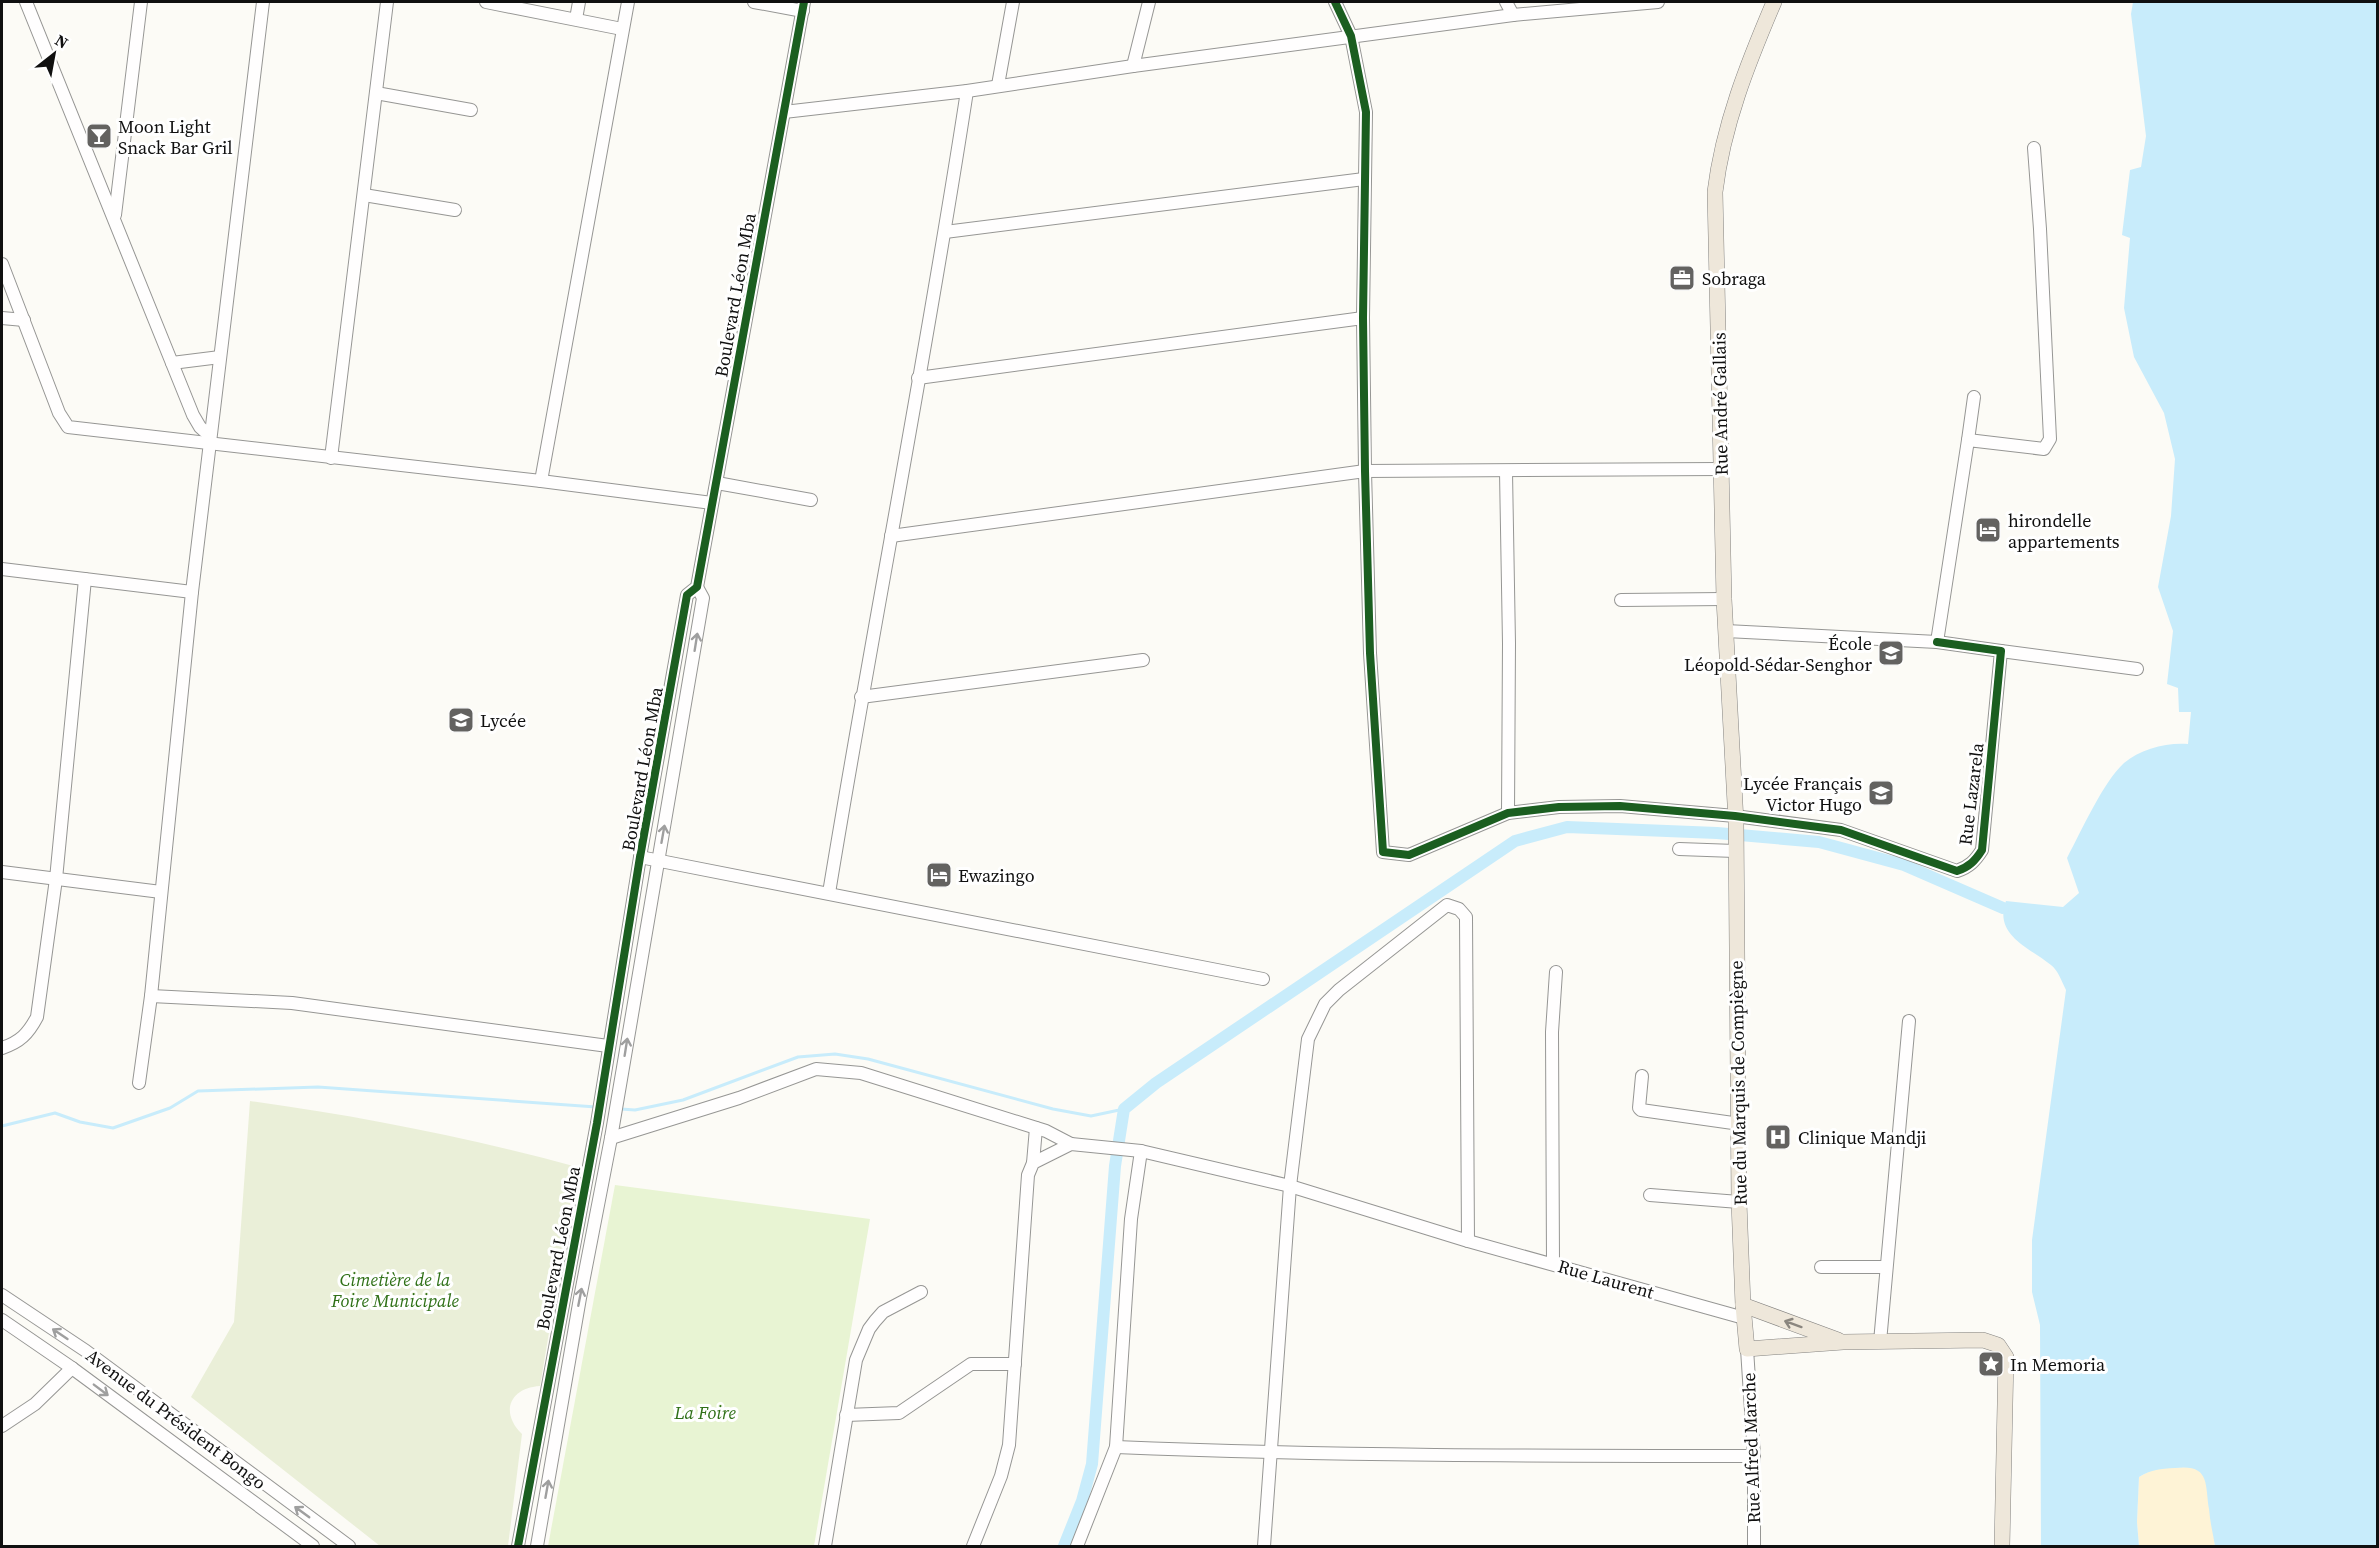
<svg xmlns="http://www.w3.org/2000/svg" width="2379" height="1548" font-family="'Source Serif 4',serif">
<rect width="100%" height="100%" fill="#fcfbf6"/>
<polygon fill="#e8f4d3" points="615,1185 870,1219 814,1546 548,1546"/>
<polygon fill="#fef3d6" points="2192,1467 2200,1471 2207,1481 2215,1546 2139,1546 2137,1522 2139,1477 2155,1468"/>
<path fill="#eaefd8" d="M 250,1101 C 360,1116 470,1138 577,1167 L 540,1386 C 509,1388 500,1413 522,1434 L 508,1546 L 380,1546 L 191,1397 L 234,1322 Z"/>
<path fill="#c8ecfb" d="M 2133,2 L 2377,2 L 2377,1546 L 2215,1546 C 2213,1534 2210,1522 2209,1509 C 2205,1483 2210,1464 2175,1468 C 2159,1469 2153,1469 2139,1477 L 2137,1522 L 2139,1546 L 2041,1546 L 2040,1325 L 2032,1292 L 2032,1240 L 2066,990 C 2062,982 2058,970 2051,965 C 2030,948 1993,935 2006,901 L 2063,907 L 2079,893 L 2067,858 C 2081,832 2103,782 2124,763 C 2140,749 2168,742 2188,744 L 2191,712 L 2179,712 L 2178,688 L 2167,684 L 2173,631 L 2158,587 L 2171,516 L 2175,459 L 2164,413 L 2134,357 L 2124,308 L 2130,238 L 2122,235 L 2130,170 L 2141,167 L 2146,136 L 2131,14 Z"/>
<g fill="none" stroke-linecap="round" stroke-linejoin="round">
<g stroke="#c8ecfb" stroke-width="3">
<polyline points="621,1109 635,1110 683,1100 798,1057 835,1054 868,1059 1053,1109 1091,1116 1124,1109"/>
<polyline points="2,1126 55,1113 80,1122 113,1128 170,1108 198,1091 318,1087 596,1107"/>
</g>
<polyline stroke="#c8ecfb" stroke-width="12" points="1064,1546 1082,1501 1092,1464 1115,1166 1124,1109 1156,1083 1515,841 1567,827 1717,833 1819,842 1904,865 2003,908"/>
<g stroke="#969694" stroke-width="14">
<g id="minor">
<polyline points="26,2 193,415 200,427 210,436"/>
<polyline points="486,2 622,29"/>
<polyline points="754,2 803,11"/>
<path d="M 1335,2 L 1351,36 L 1366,112 L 1363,318 L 1365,471 L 1370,653 L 1383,852 L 1409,855 L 1508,813 L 1559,807 L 1620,806 L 1735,816 L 1841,830 L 1957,871 C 1969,867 1975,861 1982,850 L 2001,651 L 1937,642"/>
<polyline points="1506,2 1513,15"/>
<polyline points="576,19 579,2"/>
<polyline points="1133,66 1149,2"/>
<polyline points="998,85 1013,2"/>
<polyline points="376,93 471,110"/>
<polyline points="784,112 967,91 1133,66 1513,15 1658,2"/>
<polyline points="364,195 455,210"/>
<polyline points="115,215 141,2"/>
<polyline points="945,232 1364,179"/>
<polyline points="2,264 59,413 68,427 541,481 712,503"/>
<polyline points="2,318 24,320"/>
<polyline points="172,363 220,357"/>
<polyline points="918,378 1363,318"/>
<polyline points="1968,440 1974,397"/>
<polyline points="331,458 387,2"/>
<polyline points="1506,472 1509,643 1508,813"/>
<polyline points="541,481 628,2"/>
<polyline points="717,483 811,500"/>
<polyline points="891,536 1365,471 1721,469"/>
<polyline points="2,569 192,592"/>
<polyline points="1621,600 1724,599"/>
<polyline points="1726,631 1937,642 1968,440 2044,449 2050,439 2040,229 2034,148"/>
<polyline points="2001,651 2137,669"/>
<polyline points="861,697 1143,660"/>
<polyline points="1679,849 1735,851"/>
<polyline points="640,857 1263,979"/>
<polyline points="2,872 161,892"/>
<path d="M 829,893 C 873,625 926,359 967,91"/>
<polyline points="151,996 292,1003 608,1046"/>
<path d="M 2,1048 C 20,1042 28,1034 37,1017 L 56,879 L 85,579"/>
<polyline points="1642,1076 1639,1108 1641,1110 1740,1124"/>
<polyline points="139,1083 151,996 192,592 263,2"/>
<polyline points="611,1138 739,1098 816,1069 861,1073 1046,1131 1071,1144"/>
<polyline points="1033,1163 1036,1128"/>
<polyline points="1650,1195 1739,1202"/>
<polyline points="1553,1264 1552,1032 1556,972"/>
<polyline points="1821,1267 1886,1267"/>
<polyline points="2,1295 86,1351 349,1546"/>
<polyline points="2,1320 72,1368 313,1546"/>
<polyline points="1880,1342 1909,1021"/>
<polyline points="1747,1349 1754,1456 1754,1546"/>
<polyline points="846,1415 899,1413 971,1364 1015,1364"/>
<polyline points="2,1426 35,1404 72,1368"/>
<path d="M 1116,1447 C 1328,1456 1541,1456 1754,1456"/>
<polyline points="518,1546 597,1123 640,857 687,595 697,587 804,2"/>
<polyline points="537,1546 580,1298 611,1138 703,598 697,587"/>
<polyline points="825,1546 856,1360 869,1329 875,1321 883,1312 921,1292"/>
<polyline points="973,1546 1001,1476 1009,1445 1028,1175 1033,1163 1071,1144 1141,1151 1290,1186 1468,1241 1744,1318"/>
<polyline points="1077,1546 1116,1447 1131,1219 1141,1151"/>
<polyline points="1264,1546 1290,1186 1308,1039 1325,1004 1339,990 1447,905 1459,909 1466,917 1468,1241"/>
</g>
</g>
<g stroke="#848381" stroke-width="16">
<g id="major">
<path d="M 1774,2 C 1748,63 1723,125 1715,192 L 1724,599 L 1736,822 L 1739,1202 L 1743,1305 L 1747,1349 L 1843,1342 L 1983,1340 L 1998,1345 L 2006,1357 L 2002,1546"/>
<polyline points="1743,1305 1838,1340"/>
</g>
</g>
<use href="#minor" stroke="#fffefe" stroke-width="12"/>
<use href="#major" stroke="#eee7da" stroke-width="15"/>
<g stroke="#fff" stroke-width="11">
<g id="cycleway">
<path d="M 1335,2 L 1351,36 L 1366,112 L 1363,318 L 1365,471 L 1370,653 L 1383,852 L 1409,855 L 1508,813 L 1559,807 L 1620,806 L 1735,816 L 1841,830 L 1957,871 C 1969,867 1975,861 1982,850 L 2001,651 L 1937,642"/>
<polyline points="518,1546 597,1123 640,857 687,595 697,587 804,2"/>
</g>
</g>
<use href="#cycleway" stroke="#1b5e20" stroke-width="8"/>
</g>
<defs><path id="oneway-shaft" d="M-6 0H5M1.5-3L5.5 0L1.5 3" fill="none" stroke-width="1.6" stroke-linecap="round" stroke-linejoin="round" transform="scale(1.5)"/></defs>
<g stroke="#9f9f9f">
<use href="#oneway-shaft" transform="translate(696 642) rotate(-81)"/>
<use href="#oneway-shaft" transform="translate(663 834) rotate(-80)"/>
<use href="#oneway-shaft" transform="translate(626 1047) rotate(-81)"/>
<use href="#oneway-shaft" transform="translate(580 1297) rotate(-79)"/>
<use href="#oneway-shaft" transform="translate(60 1334) rotate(-146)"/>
<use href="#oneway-shaft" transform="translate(101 1390) rotate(37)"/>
<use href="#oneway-shaft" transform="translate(547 1489) rotate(-80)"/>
<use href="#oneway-shaft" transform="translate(302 1512) rotate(-144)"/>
</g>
<use stroke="#8a867f" href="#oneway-shaft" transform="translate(1793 1324) rotate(-160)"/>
<defs>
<g id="bar-square" transform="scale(1.35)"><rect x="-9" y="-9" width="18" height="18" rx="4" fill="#636260" stroke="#fff"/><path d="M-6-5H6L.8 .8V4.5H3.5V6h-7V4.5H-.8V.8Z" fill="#fff"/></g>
<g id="office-square" transform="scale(1.35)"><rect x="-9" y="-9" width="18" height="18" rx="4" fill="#636260" stroke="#fff"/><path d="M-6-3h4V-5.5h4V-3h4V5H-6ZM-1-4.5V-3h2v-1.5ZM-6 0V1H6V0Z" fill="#fff"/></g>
<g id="hotel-square" transform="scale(1.35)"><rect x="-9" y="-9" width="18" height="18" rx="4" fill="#636260" stroke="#fff"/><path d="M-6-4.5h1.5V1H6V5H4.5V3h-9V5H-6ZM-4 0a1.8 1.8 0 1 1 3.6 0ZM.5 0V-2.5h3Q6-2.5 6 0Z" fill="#fff"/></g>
<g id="school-square" transform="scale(1.35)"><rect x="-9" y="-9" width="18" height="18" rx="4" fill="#636260" stroke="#fff"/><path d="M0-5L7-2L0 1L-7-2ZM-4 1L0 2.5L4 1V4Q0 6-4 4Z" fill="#fff"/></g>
<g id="hospital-square" transform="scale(1.35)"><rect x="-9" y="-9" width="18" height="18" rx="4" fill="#636260" stroke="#fff"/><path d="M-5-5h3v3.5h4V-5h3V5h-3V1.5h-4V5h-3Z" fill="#fff"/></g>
<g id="sight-square" transform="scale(1.35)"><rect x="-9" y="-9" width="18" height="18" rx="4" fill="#636260" stroke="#fff"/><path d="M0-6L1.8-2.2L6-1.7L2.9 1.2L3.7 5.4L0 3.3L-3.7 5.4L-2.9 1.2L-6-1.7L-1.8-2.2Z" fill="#fff"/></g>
</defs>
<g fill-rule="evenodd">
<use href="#bar-square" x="99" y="136"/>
<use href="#office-square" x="1682" y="278"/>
<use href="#hotel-square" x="1988" y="530"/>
<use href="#school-square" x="1891" y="653"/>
<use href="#school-square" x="461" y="720"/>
<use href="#school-square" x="1881" y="793"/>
<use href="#hotel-square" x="939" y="875"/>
<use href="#hospital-square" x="1778" y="1137"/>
<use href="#sight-square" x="1991" y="1364"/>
</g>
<g text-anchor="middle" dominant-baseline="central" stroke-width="6" stroke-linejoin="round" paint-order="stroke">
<g font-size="18" fill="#101010" stroke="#fff" text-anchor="start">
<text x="118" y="126">Moon Light<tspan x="118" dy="21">Snack Bar Gril</tspan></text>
<text x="1702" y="278">Sobraga</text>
<text x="2008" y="520">hirondelle<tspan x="2008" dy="21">appartements</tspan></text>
<text x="1872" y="643" text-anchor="end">École<tspan x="1872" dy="21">Léopold-Sédar-Senghor</tspan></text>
<text x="480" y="720">Lycée</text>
<text x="1862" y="783" text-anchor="end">Lycée Français<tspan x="1862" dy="21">Victor Hugo</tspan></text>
<text x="958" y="875">Ewazingo</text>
<text x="1798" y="1137">Clinique Mandji</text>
<text x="2010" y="1364">In Memoria</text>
</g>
<g font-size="18" fill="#101010" stroke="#fff">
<text transform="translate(735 295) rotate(-80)">Boulevard Léon Mba</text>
<text transform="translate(1720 404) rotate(-91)">Rue André Gallais</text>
<text transform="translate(642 769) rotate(-80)">Boulevard Léon Mba</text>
<text transform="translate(1971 794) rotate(-83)">Rue Lazarela</text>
<text transform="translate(1738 1083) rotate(-91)">Rue du Marquis de Compiègne</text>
<text transform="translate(558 1248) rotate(-79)">Boulevard Léon Mba</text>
<text transform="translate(1606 1279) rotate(16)">Rue Laurent</text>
<text transform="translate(176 1419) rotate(37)">Avenue du Président Bongo</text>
<text transform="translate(1751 1448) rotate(-92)">Rue Alfred Marche</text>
</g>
<g font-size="18" font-style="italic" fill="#2f7017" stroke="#fff">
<text x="395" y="1279">Cimetière de la<tspan x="395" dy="21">Foire Municipale</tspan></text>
<text x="705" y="1412">La Foire</text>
</g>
</g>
<rect width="2379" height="1548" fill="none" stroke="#101010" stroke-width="6"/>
<g transform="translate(54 54) rotate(31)" stroke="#ffffff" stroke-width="4.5" paint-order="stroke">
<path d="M0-4.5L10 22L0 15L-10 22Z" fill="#101010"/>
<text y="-9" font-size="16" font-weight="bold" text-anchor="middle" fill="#101010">N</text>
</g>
</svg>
